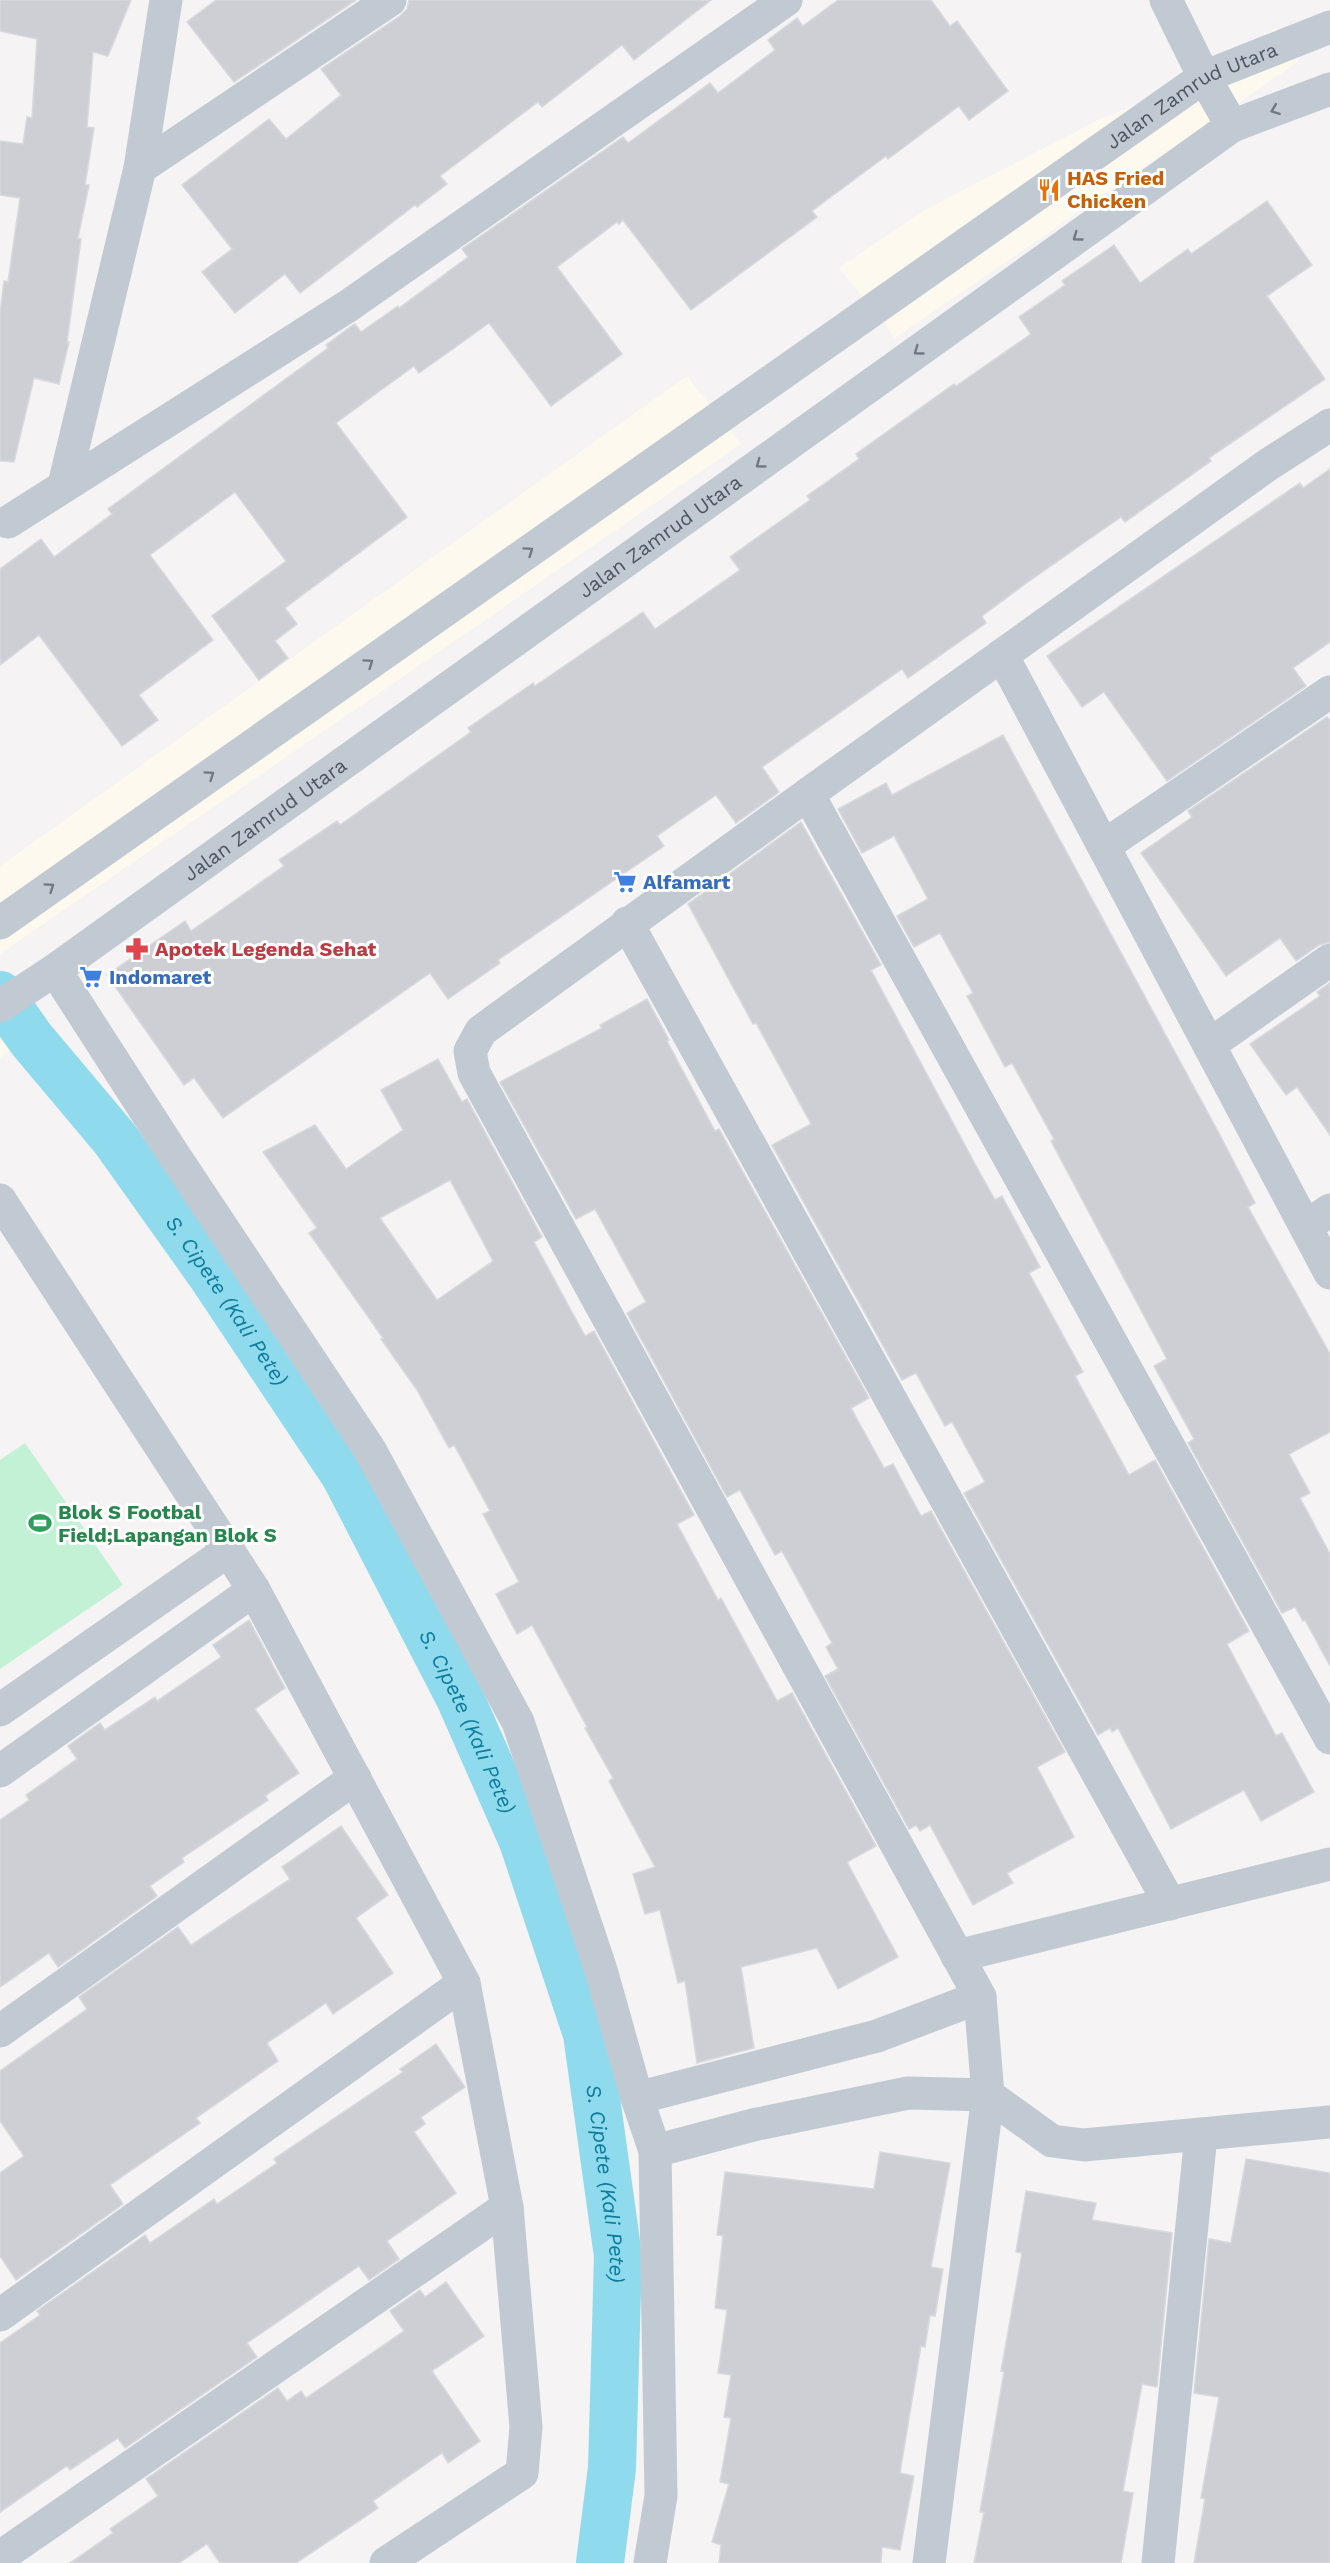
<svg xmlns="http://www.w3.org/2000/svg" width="1330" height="2563" font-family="'Work Sans',sans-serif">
<rect width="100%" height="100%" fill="#f5f3f3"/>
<g fill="#fdf9ef">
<polygon points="1276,28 1299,61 895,338 839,268 923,211 1100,119 1204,77"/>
<polygon points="687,376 741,444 0,954 0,866"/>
<polygon points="10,996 38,1030 0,1058 0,1003"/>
</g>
<polygon fill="#c3f1d5" points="25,1443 123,1585 0,1669 0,1460"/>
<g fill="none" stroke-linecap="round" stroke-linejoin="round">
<path stroke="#90daee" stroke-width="48" id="s1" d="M 0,995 L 31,1039 L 115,1139 L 211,1274 L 345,1475 L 460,1698 L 523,1841 L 587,2034 L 618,2256 L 612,2468 L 600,2563"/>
</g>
<g fill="#cdcfd5" stroke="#d7d9de" stroke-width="1.5" fill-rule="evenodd">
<polygon points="0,0 131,0 108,56 93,52 87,127 94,128 85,185 89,185 78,238 81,239 67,342 69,342 59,384 34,378 14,462 0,461 0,313 4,281 8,282 20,198 0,195 0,141 23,144 27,117 32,118 37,39 0,31"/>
<polygon points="216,0 356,0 234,82 187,22"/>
<polygon points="409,0 711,0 634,60 622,45 542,107 538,102 440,176 447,184 417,207 415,205 300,293 285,274 235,313 202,272 232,249 182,185 269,119 286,139 341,95 321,69 400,16 407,9"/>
<polygon points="838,0 931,0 950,26 957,21 1008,91 969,120 959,106 888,159 886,156 812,211 817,217 691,310 623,220 619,224 617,222 557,267 622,354 551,406 489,323 419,373 414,366 336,423 407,517 285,608 297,624 275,641 288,658 259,680 212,616 286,561 235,492 150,555 213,640 139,695 158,720 122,746 39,635 0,665 0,569 41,539 54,557 112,514 108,509 328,348 326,345 350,327 355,324 361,332 398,306 399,308 468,257 462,249 623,137 628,143 710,83 718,93 775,50 768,40 797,18 803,26"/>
<polygon points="1267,201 1312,265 1267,296 1325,379 1209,458 1211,461 1125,522 1121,517 1025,584 982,616 986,623 908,678 902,669 762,767 779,792 736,823 716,795 657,836 664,846 498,960 500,963 448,999 430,973 223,1118 194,1078 184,1085 107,975 185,921 191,931 284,866 279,860 337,821 340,825 471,732 468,728 533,683 535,686 643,612 655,629 740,570 730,557 810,500 807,496 859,459 856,454 954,384 956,386 1031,334 1019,317 1065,285 1062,281 1114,245 1140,283 1188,249 1191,254"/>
<polygon points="1330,469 1330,642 1293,668 1306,686 1167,781 1104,692 1082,707 1047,656 1300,483 1303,488"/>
<polygon points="1327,717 1330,720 1330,942 1319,945 1296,961 1280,938 1226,976 1141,853 1192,817 1188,811"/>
<polygon points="1003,735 1221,1137 1255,1203 1248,1207 1330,1354 1330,1432 1289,1454 1310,1493 1300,1498 1330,1554 1330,1666 1305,1620 1303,1621 1295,1607 1282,1613 1188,1443 1194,1439 1154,1366 1167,1359 1051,1141 1054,1139 1012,1063 1005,1067 967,996 973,993 940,933 914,947 897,916 928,899 894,836 862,853 838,809 886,783 892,795"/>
<polygon points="801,822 881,965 871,970 974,1162 995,1200 1002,1196 1040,1267 1029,1273 1083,1372 1075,1376 1129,1475 1155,1460 1249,1631 1227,1644 1276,1736 1282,1733 1314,1792 1261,1821 1244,1790 1171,1829 1118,1728 1112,1732 1110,1728 1098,1735 964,1493 985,1482 952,1422 945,1426 916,1373 902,1380 772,1145 811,1124 756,1023 753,1024 688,904"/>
<polygon points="1330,983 1330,1135 1297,1087 1286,1095 1250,1044 1320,996 1317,992"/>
<polygon points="647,999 669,1040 667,1041 715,1131 719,1129 869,1398 851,1408 884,1468 893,1464 921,1516 931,1511 1065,1752 1037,1767 1074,1837 1007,1873 1013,1883 973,1905 930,1825 920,1831 916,1825 909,1829 825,1676 838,1669 826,1647 832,1643 782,1551 775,1555 740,1490 727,1497 627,1313 646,1302 595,1209 576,1219 500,1082 602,1028 600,1025"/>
<path d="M 438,1059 L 462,1102 L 467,1099 L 542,1237 L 534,1242 L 585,1336 L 594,1331 L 694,1515 L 677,1524 L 718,1600 L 721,1598 L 777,1701 L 792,1693 L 876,1846 L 847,1862 L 898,1957 L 838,1989 L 817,1948 L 741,1967 L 754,2048 L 697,2063 L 685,1981 L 678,1983 L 660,1910 L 645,1914 L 633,1874 L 655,1867 L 609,1781 L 613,1778 L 585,1728 L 587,1727 L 532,1625 L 517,1634 L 496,1594 L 519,1582 L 483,1514 L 490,1511 L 454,1445 L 449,1448 L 417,1390 L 381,1339 L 383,1338 L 309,1233 L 317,1228 L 263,1152 L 315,1125 L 346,1169 L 403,1130 L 381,1090 ZM 450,1180 L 493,1261 L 437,1300 L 380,1218 Z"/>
<polygon points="249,1620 285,1688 255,1709 299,1773 265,1796 268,1800 182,1858 184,1862 150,1886 157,1896 58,1967 49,1953 0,1987 0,1820 29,1800 26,1795 77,1759 68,1746 100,1723 105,1730 155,1697 157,1701 221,1657 213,1645"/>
<polygon points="341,1826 388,1895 356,1918 393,1973 333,2014 326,2003 267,2043 278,2061 196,2118 200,2123 110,2185 123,2204 16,2280 0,2256 0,2173 24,2156 0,2121 0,2071 87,2009 79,1997 178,1927 191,1945 290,1879 282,1867"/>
<polygon points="436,2044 465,2087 421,2117 425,2124 414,2132 456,2193 387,2241 399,2259 369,2280 359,2266 247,2343 257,2357 125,2448 118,2438 70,2470 67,2466 0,2512 0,2343 40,2315 37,2311 145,2235 150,2243 214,2199 217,2204 277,2163 274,2159 403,2072 400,2069"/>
<polygon points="880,2152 950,2163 931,2267 943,2269 935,2316 930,2315 925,2347 921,2346 900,2473 914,2476 900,2550 882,2547 881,2563 719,2563 721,2545 712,2542 729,2484 720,2482 731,2418 724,2417 731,2375 718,2373 727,2310 715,2308 723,2236 717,2235 725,2172 874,2189"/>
<polygon points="1246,2159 1330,2173 1330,2563 1194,2563 1205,2499 1201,2498 1219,2397 1194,2393 1209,2239 1231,2243"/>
<polygon points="1026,2191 1096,2203 1092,2220 1172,2233 1157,2387 1142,2384 1123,2491 1133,2493 1121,2563 974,2563 984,2512 980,2512 1004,2372 1001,2371 1022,2253 1016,2252"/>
<polygon points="446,2282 484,2336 432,2371 480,2441 448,2463 442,2453 373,2501 378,2508 296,2563 220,2563 207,2544 179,2563 70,2563 113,2533 110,2529 158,2496 146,2479 278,2388 287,2401 301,2391 306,2398 404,2331 390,2311 420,2290 425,2297"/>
</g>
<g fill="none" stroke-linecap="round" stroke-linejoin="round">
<g stroke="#c1cad2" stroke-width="33">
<polyline points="1166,0 1204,77 1232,126"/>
<polyline points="140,168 390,0"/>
<polyline points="64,485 140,168 166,0"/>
<polyline points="8,522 348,306 786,0"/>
<polyline points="1002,655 1330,1273"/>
<polyline points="808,794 1269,464 1330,425"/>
<polyline points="1104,846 1330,692"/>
<path id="s2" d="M 0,923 L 1204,77 L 1330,27"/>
<polyline points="627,923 1170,1904"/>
<polyline points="55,970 172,1152 370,1450 518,1722 601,1970 637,2098 655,2151 661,2496 650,2563"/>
<path id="s3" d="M 0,1006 L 55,970 L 1232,126 L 1330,89"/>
<polyline points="1209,1045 1330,960"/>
<polyline points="0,1200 254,1590 0,1771"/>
<polyline points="1306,1227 1330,1210"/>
<polyline points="254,1590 464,1983 507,2207 526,2427 522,2473 386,2563"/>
<polyline points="0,1710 229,1550"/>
<polyline points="957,1956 1330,1864"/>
<polyline points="0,2031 355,1778"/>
<polyline points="637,2098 877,2036 980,1997"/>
<polyline points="655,2151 753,2125 908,2093 988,2095 1052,2141 1084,2145 1330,2122"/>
<polyline points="0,2315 464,1983"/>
<polyline points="0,2557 507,2207"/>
<polyline points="929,2563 988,2095 980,1997 474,1073 470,1051 481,1031 808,794 1330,1738"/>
<polyline points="1158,2563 1201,2135"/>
</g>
</g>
<defs><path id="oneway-chevron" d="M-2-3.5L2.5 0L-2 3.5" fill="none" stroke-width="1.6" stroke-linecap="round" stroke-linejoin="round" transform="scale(1.5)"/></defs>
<g stroke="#6e7983">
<use href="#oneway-chevron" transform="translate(1275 110) rotate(159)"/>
<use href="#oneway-chevron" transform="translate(1077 237) rotate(144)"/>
<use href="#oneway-chevron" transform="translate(918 351) rotate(144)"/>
<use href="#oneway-chevron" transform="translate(760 464) rotate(144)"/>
<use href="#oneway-chevron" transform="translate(529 551) rotate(-35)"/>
<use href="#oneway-chevron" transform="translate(369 663) rotate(-35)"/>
<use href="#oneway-chevron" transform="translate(210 775) rotate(-35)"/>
<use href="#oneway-chevron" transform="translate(50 887) rotate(-35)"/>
</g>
<defs>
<g id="restaurant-bare" transform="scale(1.8)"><path d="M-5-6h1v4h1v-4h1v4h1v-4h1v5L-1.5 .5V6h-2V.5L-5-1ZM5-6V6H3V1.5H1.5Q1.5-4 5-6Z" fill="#e8710a" stroke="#fff" stroke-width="2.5" paint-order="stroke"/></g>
<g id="supermarket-bare" transform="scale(1.8)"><path d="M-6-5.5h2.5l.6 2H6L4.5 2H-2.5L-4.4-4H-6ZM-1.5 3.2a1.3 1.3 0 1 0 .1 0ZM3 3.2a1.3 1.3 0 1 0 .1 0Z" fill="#3f7fe0" stroke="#fff" stroke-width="2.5" paint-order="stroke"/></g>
<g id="pharmacy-bare" transform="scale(1.8)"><path d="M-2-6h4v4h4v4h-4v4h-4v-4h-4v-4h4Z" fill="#e0444e" stroke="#fff" stroke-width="2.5" paint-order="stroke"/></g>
<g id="stadium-bare" transform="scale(1.8)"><path d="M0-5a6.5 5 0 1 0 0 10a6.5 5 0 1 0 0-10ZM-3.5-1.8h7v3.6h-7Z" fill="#2e9e5b" stroke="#fff" stroke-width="2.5" paint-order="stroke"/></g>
</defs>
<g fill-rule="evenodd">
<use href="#restaurant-bare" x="1049" y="190"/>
<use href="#supermarket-bare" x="625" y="882"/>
<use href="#pharmacy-bare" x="137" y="949"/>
<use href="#supermarket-bare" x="91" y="977"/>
<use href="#stadium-bare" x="40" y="1523"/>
</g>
<g text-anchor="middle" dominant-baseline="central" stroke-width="6" stroke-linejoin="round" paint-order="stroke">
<g font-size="20" fill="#4a5661" stroke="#fff">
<text stroke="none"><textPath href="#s2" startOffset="1452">Jalan Zamrud Utara</textPath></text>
<text stroke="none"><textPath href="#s3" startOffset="810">Jalan Zamrud Utara</textPath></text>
<text stroke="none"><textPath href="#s3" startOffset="324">Jalan Zamrud Utara</textPath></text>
</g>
<g font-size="20" font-weight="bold" fill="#c56008" stroke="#fff" text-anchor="start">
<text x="1067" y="178">HAS Fried<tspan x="1067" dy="23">Chicken</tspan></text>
</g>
<g font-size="20" font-weight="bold" fill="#366cbe" stroke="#fff" text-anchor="start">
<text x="643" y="882">Alfamart</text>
<text x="109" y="977">Indomaret</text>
</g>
<g font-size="20" font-weight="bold" fill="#be3a42" stroke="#fff" text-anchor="start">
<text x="155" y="949">Apotek Legenda Sehat</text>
</g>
<g font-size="20" font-weight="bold" fill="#27864d" stroke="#fff" text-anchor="start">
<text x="58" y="1512">Blok S Footbal<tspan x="58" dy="23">Field;Lapangan Blok S</tspan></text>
</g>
<g font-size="21" font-style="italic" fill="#0c7c9b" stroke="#fff">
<text stroke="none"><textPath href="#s1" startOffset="381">S. Cipete (Kali Pete)</textPath></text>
<text stroke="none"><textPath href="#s1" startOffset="867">S. Cipete (Kali Pete)</textPath></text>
<text stroke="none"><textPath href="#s1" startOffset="1353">S. Cipete (Kali Pete)</textPath></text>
</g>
</g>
</svg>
